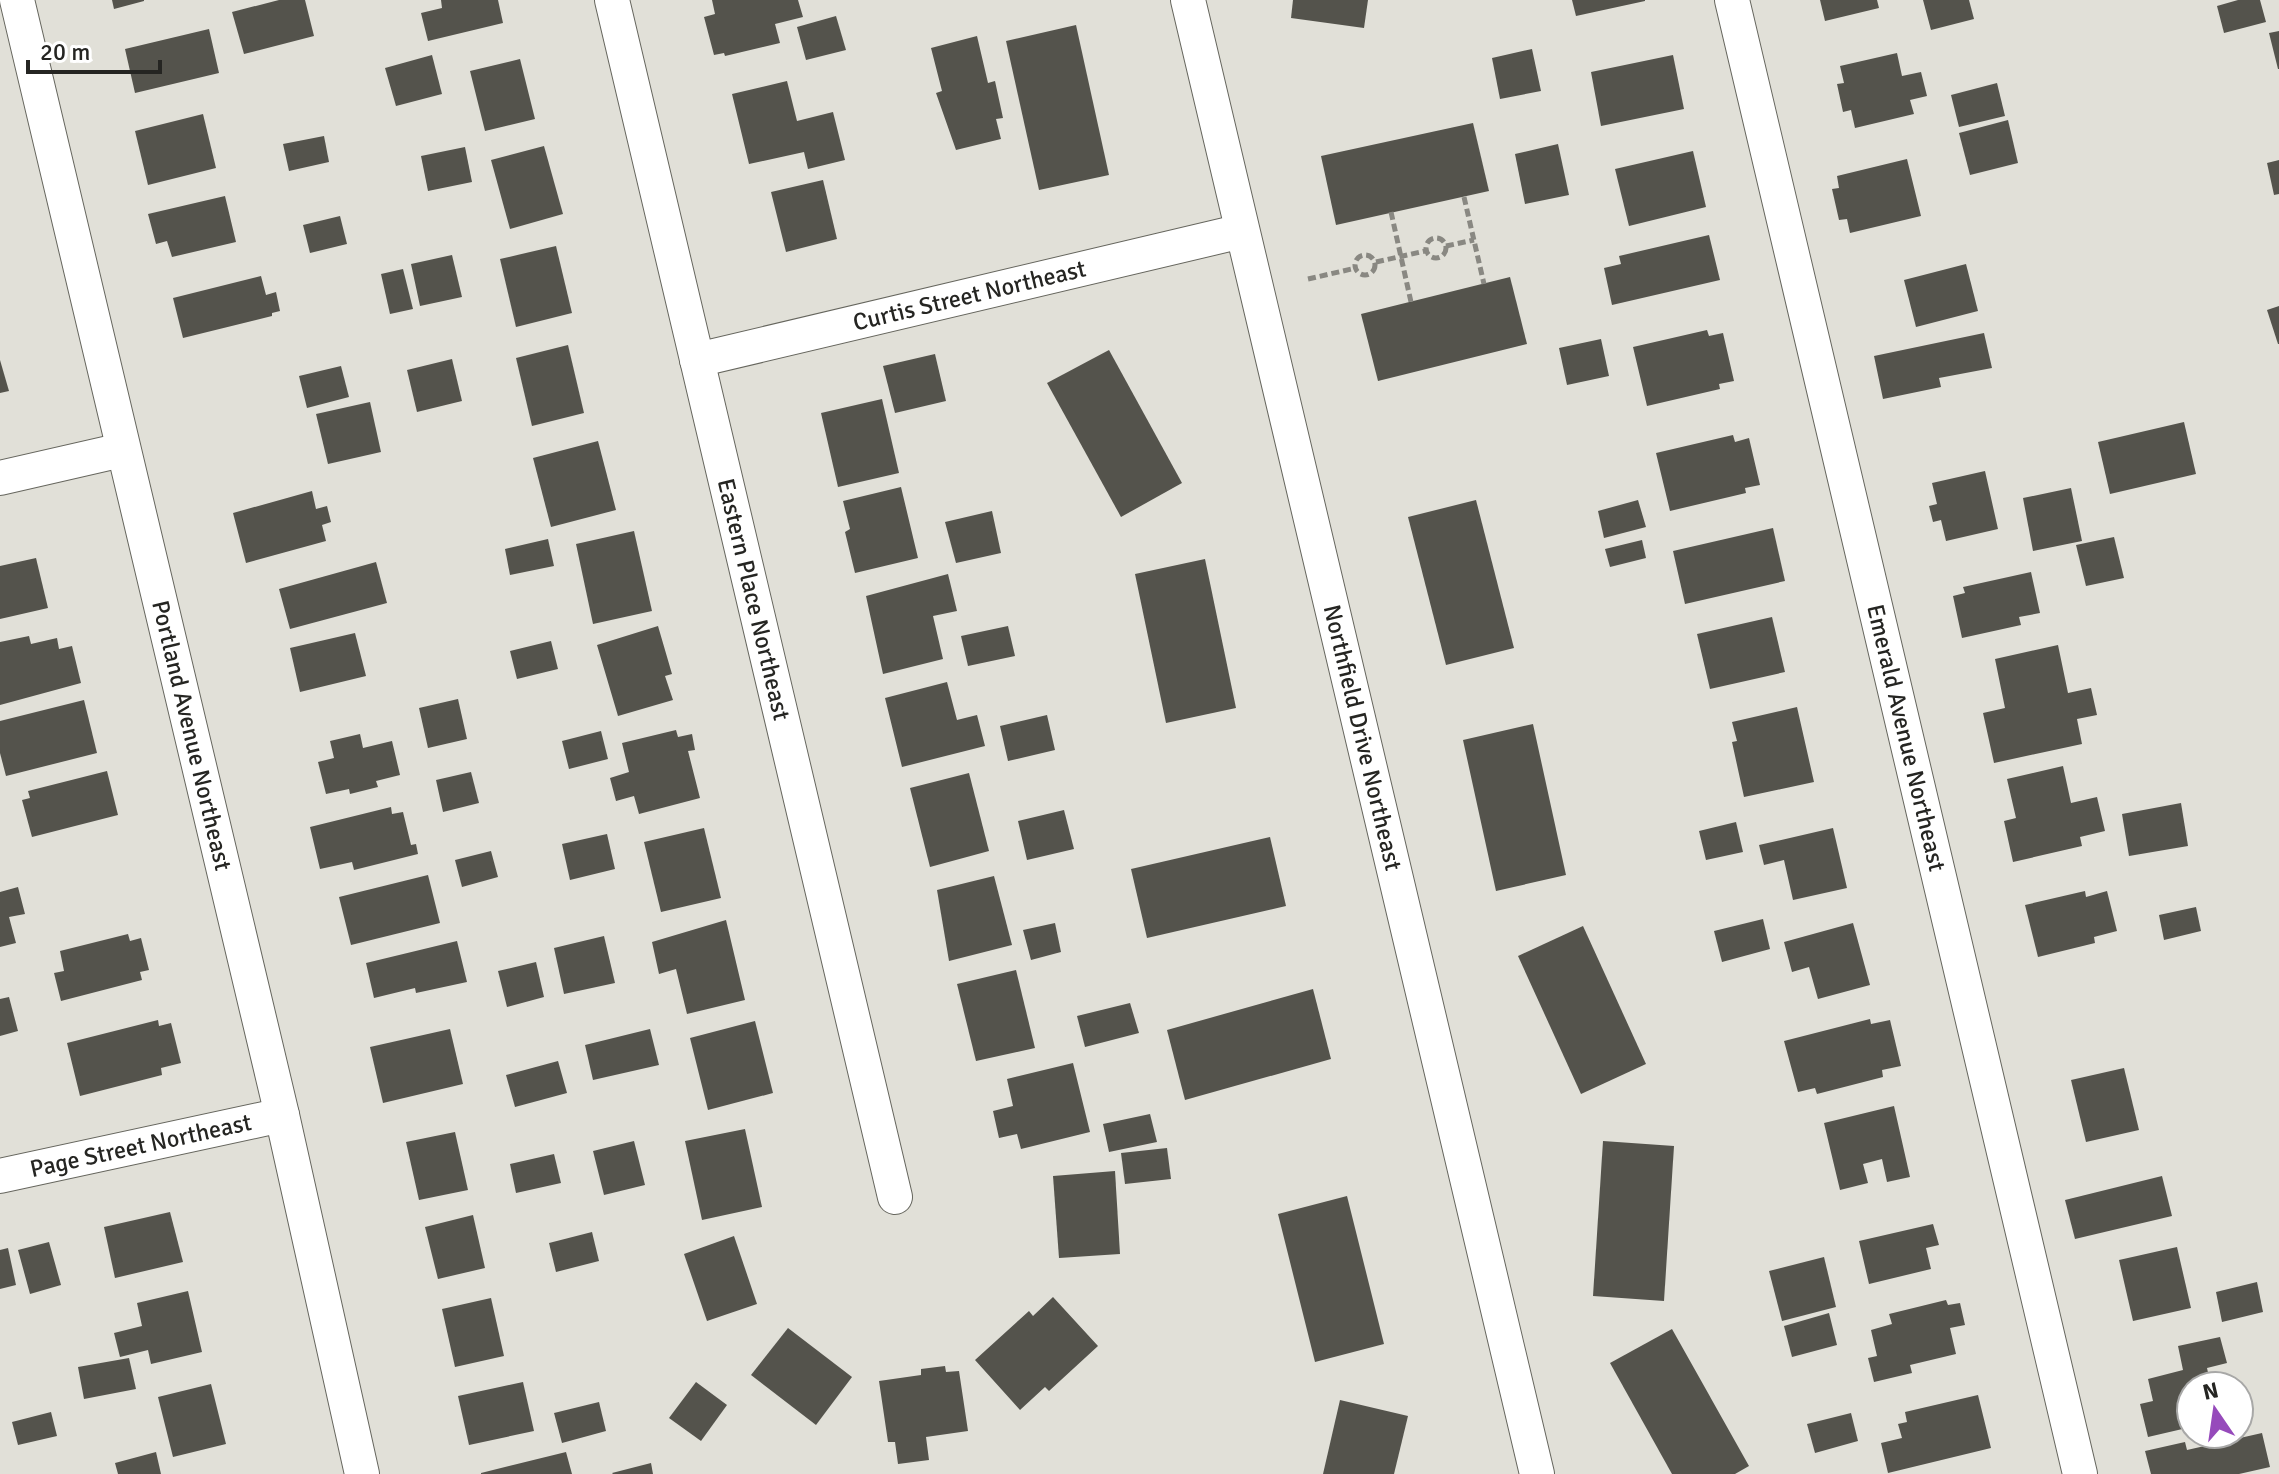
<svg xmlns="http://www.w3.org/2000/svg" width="2279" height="1474" font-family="Signika,sans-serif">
<rect width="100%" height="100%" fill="#e1e0d8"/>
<g fill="#54534c">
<polygon points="112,0 144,0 144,1 114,9"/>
<polygon points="279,0 305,0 314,36 244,54 232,12"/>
<polygon points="441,0 498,0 503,23 428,41 421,13 442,8"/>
<polygon points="712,0 798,0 803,17 775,24 780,43 725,56 724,53 714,55 704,17 715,14"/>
<polygon points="1293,0 1368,0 1364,28 1291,18"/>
<polygon points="1572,0 1645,0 1645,1 1576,16"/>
<polygon points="1820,0 1877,0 1879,8 1825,21"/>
<polygon points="1923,0 1969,0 1974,19 1931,30"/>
<polygon points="2238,0 2260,0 2266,22 2224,33 2217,6"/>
<polygon points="836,16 846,50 806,60 797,27"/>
<polygon points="1076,25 1109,175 1039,190 1006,41"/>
<polygon points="209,29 219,73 135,93 125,49"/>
<polygon points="2279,31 2279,69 2278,69 2269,33"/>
<polygon points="977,36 988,83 995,81 1003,118 996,119 1001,139 956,150 936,93 942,91 931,48"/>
<polygon points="1532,49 1541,91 1500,99 1492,58"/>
<polygon points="1897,53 1902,76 1921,72 1927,96 1910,100 1914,114 1855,128 1851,110 1843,112 1837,84 1844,83 1840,66"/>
<polygon points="432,55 442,94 396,106 385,68"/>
<polygon points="1673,55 1684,109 1601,126 1591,72"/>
<polygon points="520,59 535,119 485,131 470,71"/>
<polygon points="787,81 797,121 833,112 845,160 808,169 804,152 749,164 732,94"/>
<polygon points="1997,83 2005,116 1959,127 1951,95"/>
<polygon points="203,114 216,168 148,185 135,131"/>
<polygon points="2008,120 2018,163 1970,175 1959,133"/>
<polygon points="1473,123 1489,191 1336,225 1321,156"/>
<polygon points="324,136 329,162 289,171 283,144"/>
<polygon points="1558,144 1569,195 1525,204 1515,154"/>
<polygon points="544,146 563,214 510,229 491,160"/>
<polygon points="465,147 472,182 428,191 421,156"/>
<polygon points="1693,151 1706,207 1629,226 1615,169"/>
<polygon points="1907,159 1921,216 1850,233 1847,219 1839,220 1832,189 1839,188 1837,176"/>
<polygon points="2279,160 2279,194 2274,195 2267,163"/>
<polygon points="823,180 837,239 786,252 771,192"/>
<polygon points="225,196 236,242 172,257 167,241 156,244 148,214"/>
<polygon points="340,216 347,244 310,253 303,225"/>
<polygon points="1709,235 1720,280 1612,305 1604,268 1621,264 1619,256"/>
<polygon points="556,246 572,313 516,327 500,259"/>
<polygon points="452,255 462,297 420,306 411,264"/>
<polygon points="1966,264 1978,311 1916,327 1904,280"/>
<polygon points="403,269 413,309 390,314 381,274"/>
<polygon points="261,276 266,295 276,292 280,311 272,313 272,316 183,338 173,298"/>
<polygon points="1510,277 1527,344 1378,381 1361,314"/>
<polygon points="2279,306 2279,344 2278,344 2267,310"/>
<polygon points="1707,330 1709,336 1723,333 1734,381 1719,384 1720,389 1647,406 1633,347"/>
<polygon points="1984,333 1992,368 1939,378 1941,387 1883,399 1874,356"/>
<polygon points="1601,339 1609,376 1567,385 1559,348"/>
<polygon points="568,345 584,413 532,426 516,358"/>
<polygon points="1109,350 1182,483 1121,517 1047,383"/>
<polygon points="935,354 946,401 895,413 883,366"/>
<polygon points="452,359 462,401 417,412 407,370"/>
<polygon points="0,360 9,391 0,393"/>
<polygon points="341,366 349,397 307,408 299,376"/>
<polygon points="882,399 899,473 838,487 821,413"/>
<polygon points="370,402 381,452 328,464 316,414"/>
<polygon points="2184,422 2196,474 2110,494 2098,442"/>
<polygon points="1733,435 1735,442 1749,438 1760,485 1745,488 1746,493 1670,511 1656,453"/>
<polygon points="598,441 616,510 551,527 533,458"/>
<polygon points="1985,471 1998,529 1946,541 1941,520 1933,522 1929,506 1937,504 1932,483"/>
<polygon points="901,487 918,558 855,573 845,532 850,529 843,501"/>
<polygon points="2071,488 2082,541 2033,551 2023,498"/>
<polygon points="312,491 316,509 327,506 331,522 322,525 326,541 246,563 233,513"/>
<polygon points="1476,500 1514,648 1446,665 1408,517"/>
<polygon points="1638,500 1646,527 1604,538 1598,511"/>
<polygon points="992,511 1001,553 956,563 945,522"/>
<polygon points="1773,528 1785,581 1685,604 1673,551"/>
<polygon points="634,531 652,611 593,624 576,544"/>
<polygon points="2114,537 2124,578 2086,586 2076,545"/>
<polygon points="548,539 554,566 510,575 505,549"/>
<polygon points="1642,540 1646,558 1610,567 1605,549"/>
<polygon points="36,558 48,608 0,619 0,566"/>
<polygon points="1205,559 1236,708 1166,723 1135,574"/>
<polygon points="376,562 387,603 290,629 279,589"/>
<polygon points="2031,572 2040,613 2019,617 2021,625 1962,638 1953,596 1965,593 1963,587"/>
<polygon points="948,574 957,611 933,616 943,659 883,674 866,596"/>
<polygon points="1772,617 1785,672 1710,689 1697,634"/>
<polygon points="658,626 672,674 665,676 673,700 618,716 597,645"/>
<polygon points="1008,626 1015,656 968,666 961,636"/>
<polygon points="355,633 366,676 300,692 290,648"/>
<polygon points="29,636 31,644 57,638 59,649 72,646 81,683 0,705 0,642"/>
<polygon points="551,641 558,669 517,679 510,651"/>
<polygon points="2058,645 2068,693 2091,688 2097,715 2077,719 2082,744 1994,763 1983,713 2005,708 1995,659"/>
<polygon points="947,682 957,720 977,715 985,746 902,767 885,698"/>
<polygon points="458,699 467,739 428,748 419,708"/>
<polygon points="84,700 97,753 6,776 0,753 0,721"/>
<polygon points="1797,707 1814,782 1744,797 1732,742 1737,741 1732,722"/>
<polygon points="1047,715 1055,750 1008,761 1000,726"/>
<polygon points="1533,724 1566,875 1496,891 1463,740"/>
<polygon points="676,730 678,737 692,734 695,750 688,751 700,798 639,814 634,796 616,801 610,778 629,772 622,743"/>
<polygon points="601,731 608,759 569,769 562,741"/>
<polygon points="360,734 363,748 392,741 400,775 376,781 378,787 350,794 349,789 326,794 318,762 334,758 330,741"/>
<polygon points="2063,766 2071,803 2097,797 2105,831 2080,837 2082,846 2013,862 2004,821 2016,818 2007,779"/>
<polygon points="107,771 118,815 32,837 22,800 30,798 28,791"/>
<polygon points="471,772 479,803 443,812 436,780"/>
<polygon points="969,773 989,851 930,867 910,788"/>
<polygon points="2181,803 2188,846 2129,856 2122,814"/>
<polygon points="391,807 392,814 403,812 411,845 416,844 418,854 354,870 352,862 320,869 310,827"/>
<polygon points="1064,810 1074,849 1027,860 1018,821"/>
<polygon points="1736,822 1743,852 1706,860 1699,831"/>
<polygon points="704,828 721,898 661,912 644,842"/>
<polygon points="1833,828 1847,888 1793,900 1784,860 1764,865 1759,845"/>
<polygon points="607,834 615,869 570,880 562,844"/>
<polygon points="1270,837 1286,906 1147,938 1131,869"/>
<polygon points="491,851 498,877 462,887 455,860"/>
<polygon points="428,875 440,923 351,945 339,897"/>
<polygon points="994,876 1012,945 949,961 937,890"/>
<polygon points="18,887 25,914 9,917 16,943 0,947 0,892"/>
<polygon points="2085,891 2086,897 2107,891 2117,931 2094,937 2095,943 2038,957 2025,905"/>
<polygon points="2196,907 2201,931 2164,940 2159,915"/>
<polygon points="1763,919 1770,949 1722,962 1714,931"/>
<polygon points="726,920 745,1000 687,1014 676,969 659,974 652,942"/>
<polygon points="1055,923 1061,952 1031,960 1023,930"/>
<polygon points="1853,923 1870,985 1818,999 1809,967 1792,972 1784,942"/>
<polygon points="1583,926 1646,1064 1581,1094 1518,956"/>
<polygon points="128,934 130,941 141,938 149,970 140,972 142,980 61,1001 54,973 64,971 60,951"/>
<polygon points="604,936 615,983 564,994 554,948"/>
<polygon points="457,941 467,982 416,993 415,988 374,998 366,963"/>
<polygon points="536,962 544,997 507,1007 498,971"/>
<polygon points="1016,970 1035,1048 976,1061 957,984"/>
<polygon points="1313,989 1331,1059 1185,1100 1167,1030"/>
<polygon points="9,997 18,1031 0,1036 0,999"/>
<polygon points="1130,1003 1139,1033 1085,1047 1077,1016"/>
<polygon points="1870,1019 1871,1024 1890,1020 1901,1066 1882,1070 1883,1077 1817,1094 1815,1088 1798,1092 1784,1041"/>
<polygon points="158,1020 159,1026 171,1023 181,1063 161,1068 162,1075 80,1096 67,1043"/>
<polygon points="755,1021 773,1093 708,1110 690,1038"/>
<polygon points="450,1029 463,1084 383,1103 370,1047"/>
<polygon points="650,1029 659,1065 593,1080 585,1045"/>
<polygon points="558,1061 567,1093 515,1107 506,1075"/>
<polygon points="1073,1063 1090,1132 1021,1149 1017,1134 999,1138 993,1111 1013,1106 1007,1079"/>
<polygon points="2124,1068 2139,1130 2086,1142 2071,1080"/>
<polygon points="1894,1106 1910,1177 1887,1182 1882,1159 1863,1164 1868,1183 1840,1190 1824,1123"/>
<polygon points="1150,1114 1157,1142 1109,1152 1103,1124"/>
<polygon points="745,1129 762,1207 702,1220 685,1141"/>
<polygon points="455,1132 468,1190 419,1200 406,1142"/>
<polygon points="634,1141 645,1185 604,1195 593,1151"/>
<polygon points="1603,1141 1674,1146 1664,1301 1593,1296"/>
<polygon points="1167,1148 1171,1179 1125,1184 1121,1153"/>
<polygon points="554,1154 561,1183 516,1193 510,1164"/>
<polygon points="1115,1171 1120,1254 1059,1258 1053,1176"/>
<polygon points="2162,1176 2172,1216 2075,1239 2065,1200"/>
<polygon points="1347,1196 1384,1344 1315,1362 1278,1214"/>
<polygon points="170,1212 183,1262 115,1278 104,1227"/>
<polygon points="473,1215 485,1268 438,1279 425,1227"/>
<polygon points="1933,1224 1939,1245 1926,1248 1931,1269 1869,1284 1859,1241"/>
<polygon points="592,1232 599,1261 556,1272 549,1243"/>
<polygon points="734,1236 757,1304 707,1321 684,1254"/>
<polygon points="49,1242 61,1285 30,1294 18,1250"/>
<polygon points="2177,1247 2191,1308 2133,1321 2119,1260"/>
<polygon points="8,1248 16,1285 0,1289 0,1250"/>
<polygon points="1824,1257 1836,1307 1782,1321 1769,1271"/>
<polygon points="2257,1282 2263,1312 2222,1322 2216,1292"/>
<polygon points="188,1291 202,1352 151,1364 148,1350 120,1357 114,1333 142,1326 137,1303"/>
<polygon points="1053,1297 1098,1346 1049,1391 1045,1387 1020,1410 975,1360 1029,1311 1033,1316"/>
<polygon points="491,1298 504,1356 455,1367 442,1309"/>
<polygon points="1946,1300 1948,1305 1960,1303 1965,1325 1950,1328 1956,1354 1910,1365 1912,1373 1874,1382 1868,1358 1877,1356 1871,1330 1892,1324 1889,1314"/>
<polygon points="1829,1313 1837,1345 1792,1357 1784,1326"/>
<polygon points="788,1328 852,1377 816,1425 751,1375"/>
<polygon points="1672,1329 1749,1466 1735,1474 1672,1474 1610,1363"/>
<polygon points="2220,1337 2227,1363 2207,1368 2211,1386 2191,1386 2191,1427 2148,1437 2140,1404 2153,1401 2148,1379 2183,1370 2178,1346"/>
<polygon points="129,1358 136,1389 84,1399 78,1367"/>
<polygon points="945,1366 946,1372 959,1371 968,1431 926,1437 929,1460 898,1464 895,1442 888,1442 879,1381 921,1375 921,1369"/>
<polygon points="523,1382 534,1431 469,1445 458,1396"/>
<polygon points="696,1382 727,1405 701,1441 669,1418"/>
<polygon points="211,1384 226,1444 173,1457 158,1397"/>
<polygon points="1978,1395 1991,1448 1888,1473 1881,1443 1902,1438 1898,1424 1907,1422 1905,1412"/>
<polygon points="1340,1400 1408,1416 1394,1474 1323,1474"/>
<polygon points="599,1402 606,1431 562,1443 554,1413"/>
<polygon points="51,1412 57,1436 18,1445 12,1422"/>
<polygon points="1851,1413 1858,1441 1815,1453 1807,1424"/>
<polygon points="2262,1433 2270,1467 2239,1474 2151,1474 2145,1451 2185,1442 2187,1450"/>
<polygon points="156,1452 161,1474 118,1474 115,1463"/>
<polygon points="566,1452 572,1474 481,1474 481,1473"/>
<polygon points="651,1463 653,1474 613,1474 612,1473"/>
</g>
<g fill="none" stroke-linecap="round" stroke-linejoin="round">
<g stroke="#66665e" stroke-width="36">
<g id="street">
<path id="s1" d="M 17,0 L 282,1115 L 362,1474"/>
<path id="s2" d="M 612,0 L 895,1197"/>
<path id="s3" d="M 1188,0 L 1537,1474"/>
<path id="s4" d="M 1732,0 L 2080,1474"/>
<path id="s5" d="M 697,360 L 1242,231"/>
<polyline points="0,478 122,450"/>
<path id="s6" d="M 0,1176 L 282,1115"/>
</g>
</g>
<g stroke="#898882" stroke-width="5" stroke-dasharray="8 4" stroke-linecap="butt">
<polyline points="1464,197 1484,284"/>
<polyline points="1391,212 1411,302"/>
<circle cx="1436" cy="248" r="10"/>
<polyline points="1446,246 1474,240"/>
<circle cx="1365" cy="265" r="10"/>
<polyline points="1376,262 1425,251"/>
<polyline points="1308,279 1356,268"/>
</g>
<use href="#street" stroke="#fff" stroke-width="34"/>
</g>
<g text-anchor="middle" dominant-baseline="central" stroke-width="8" stroke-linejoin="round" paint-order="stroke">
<g font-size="24" fill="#252522" stroke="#fff">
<text stroke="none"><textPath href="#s5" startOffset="280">Curtis Street Northeast</textPath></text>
<text stroke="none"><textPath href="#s2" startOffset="616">Eastern Place Northeast</textPath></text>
<text stroke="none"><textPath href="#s1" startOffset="756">Portland Avenue Northeast</textPath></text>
<text stroke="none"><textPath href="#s3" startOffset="758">Northfield Drive Northeast</textPath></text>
<text stroke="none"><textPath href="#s4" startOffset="758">Emerald Avenue Northeast</textPath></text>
<text stroke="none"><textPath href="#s6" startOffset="144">Page Street Northeast</textPath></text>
</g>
</g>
<g transform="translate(2215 1410) rotate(347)"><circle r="38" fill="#ffffff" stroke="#a8a8a7" stroke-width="2"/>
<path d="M0-6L14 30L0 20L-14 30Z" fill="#964abb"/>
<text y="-12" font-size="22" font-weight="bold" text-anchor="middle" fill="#252522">N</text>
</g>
<path d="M28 60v12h132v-12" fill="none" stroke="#252522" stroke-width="4"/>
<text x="40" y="60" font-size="24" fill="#252522" stroke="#ffffff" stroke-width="6" paint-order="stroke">20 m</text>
</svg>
